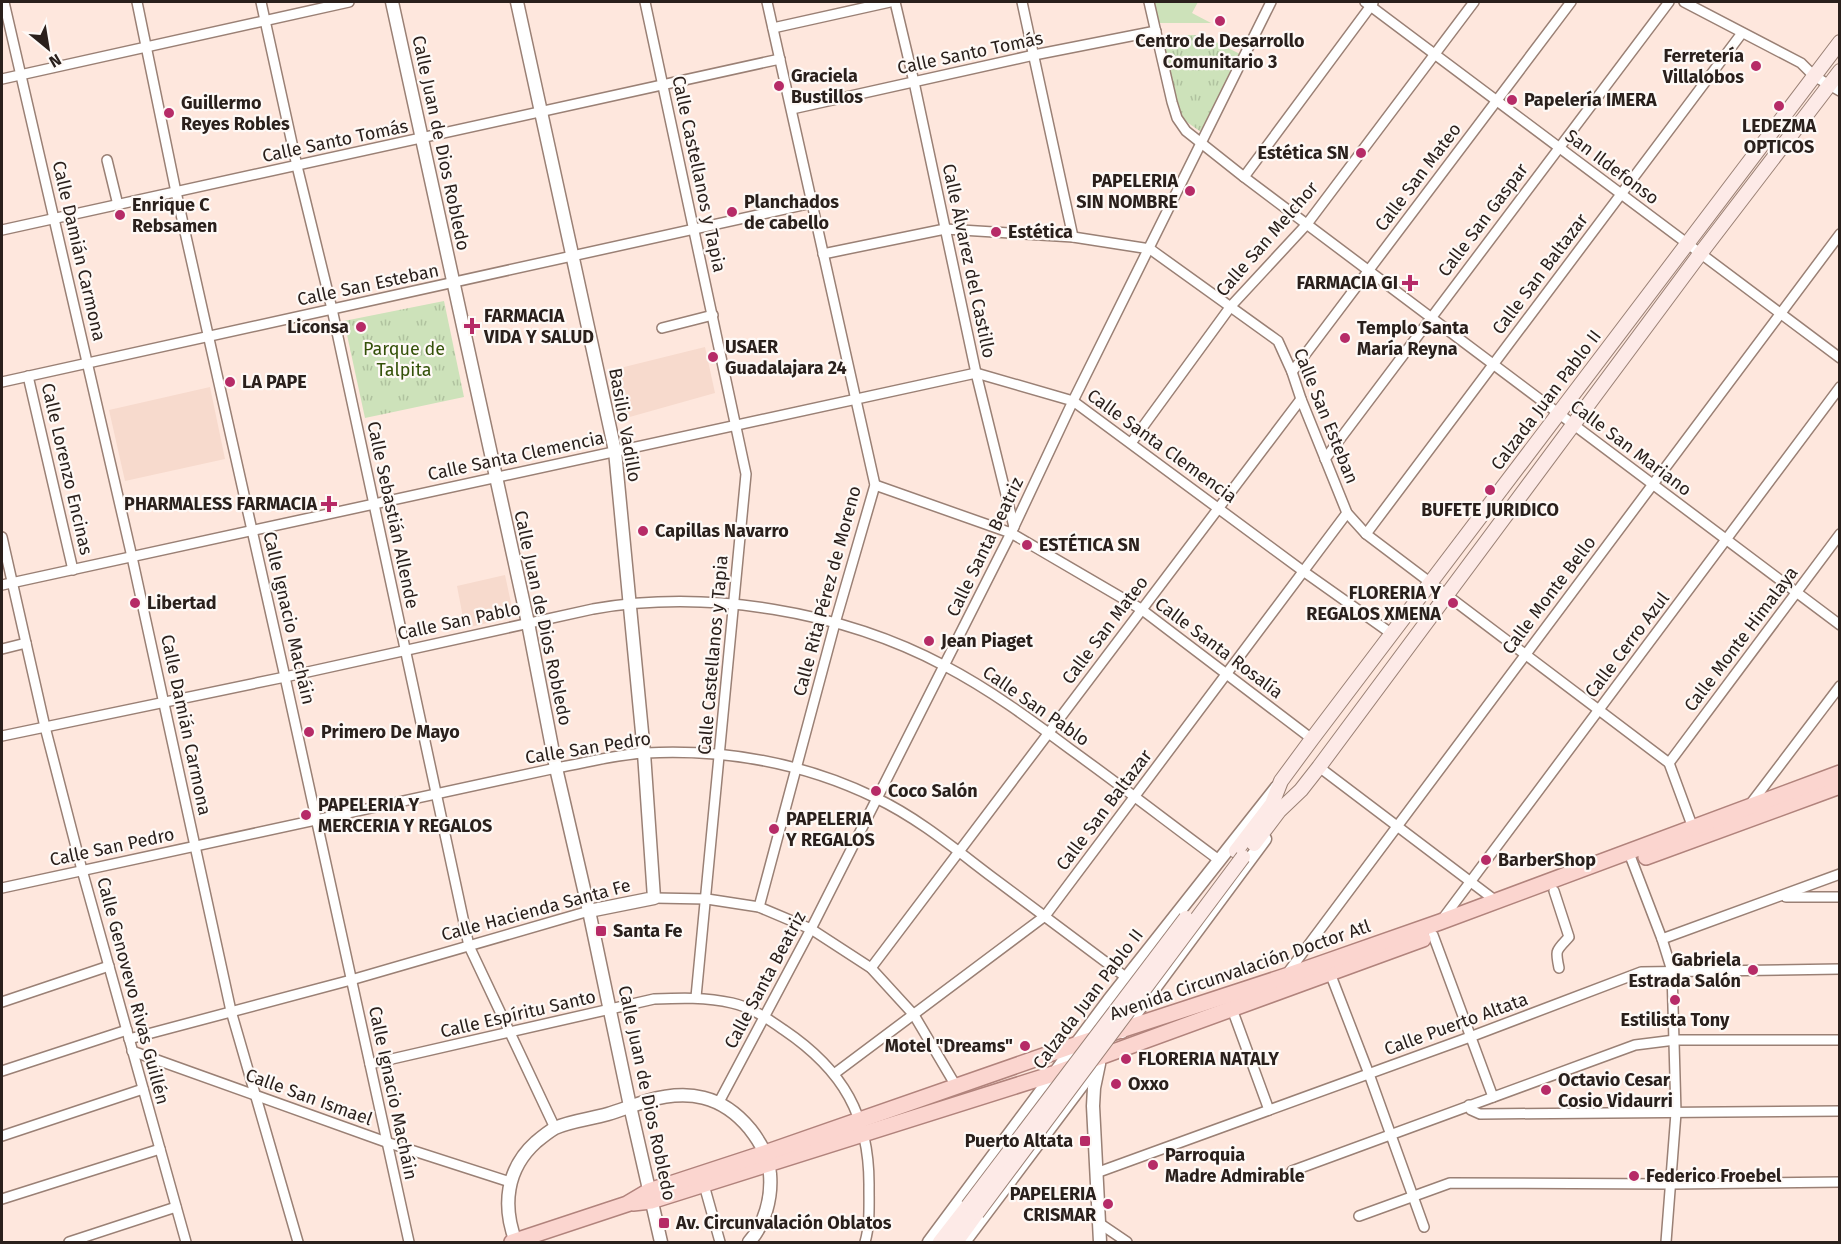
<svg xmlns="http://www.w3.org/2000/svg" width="1841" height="1244" font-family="'Fira Sans',sans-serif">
<defs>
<pattern id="grass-tufts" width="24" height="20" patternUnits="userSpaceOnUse" patternTransform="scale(1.5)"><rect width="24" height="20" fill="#cde2ba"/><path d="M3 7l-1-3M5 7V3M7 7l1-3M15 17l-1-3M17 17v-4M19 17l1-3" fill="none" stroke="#b0c29f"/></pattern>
</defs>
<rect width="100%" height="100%" fill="#fee7dd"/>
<g fill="#f7dacd">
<polygon points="705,347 715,393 619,420 608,371"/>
<polygon points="210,387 225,459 125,481 109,410"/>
<polygon points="505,575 514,617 465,628 457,586"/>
</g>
<g fill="url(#grass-tufts)">
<polygon points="1162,35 1202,35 1240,54 1201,132 1184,120 1177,104"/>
<polygon points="444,301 464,397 365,418 344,321"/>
</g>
<polygon fill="#cde2ba" points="1154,2 1198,2 1192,13 1211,23 1159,23"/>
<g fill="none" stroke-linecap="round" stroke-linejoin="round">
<g stroke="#9a8075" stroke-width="12">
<g id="minor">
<polyline points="4,2 132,557 231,1011 298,1242"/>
<polyline points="137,2 176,192 285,677 409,1242"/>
<polyline points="261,2 297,166 332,309 469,946 555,1128"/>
<polyline points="645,2 746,474 696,997"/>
<polyline points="895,2 914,82 976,373 1014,527"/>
<polyline points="1022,2 1073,237"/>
<polyline points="1149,2 1172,102 1177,118 1186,131 1244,177 1840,625"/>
<polyline points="1365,2 1840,358"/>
<polyline points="1684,2 1801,63 1814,76 1840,91"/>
<polyline points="773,28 890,2"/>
<polyline points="2,79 349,2"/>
<polyline points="792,109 1034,55 1156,31"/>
<polyline points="107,160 118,205"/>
<polyline points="1244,177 1373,3"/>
<polyline points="2,230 780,59"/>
<polyline points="823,254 945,229 1073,237 1150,249 1278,341 1292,372 1301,399 1347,513 1366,534 1669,763 1693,828"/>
<polyline points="662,328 713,315"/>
<polyline points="1292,372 1571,2"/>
<polyline points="28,376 73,570"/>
<polyline points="2,382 812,203"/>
<polyline points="1131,443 1231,306 1307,224 1474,2"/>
<polyline points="1325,459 1669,2"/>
<polyline points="875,485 1011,533 1141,609 1312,739"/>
<polyline points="1366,534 1742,33"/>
<polyline points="2,537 45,727 82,870 186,1242"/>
<polyline points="2,585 976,373 1073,401 1303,571 1392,634"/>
<polyline points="2,649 26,643"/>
<path d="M 2,736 L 285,677 L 593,609 C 708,589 842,611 945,666 C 989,689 1030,719 1070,749 C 1120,785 1169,823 1219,860"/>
<polyline points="1669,763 1840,534"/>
<polyline points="1319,767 1496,901"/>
<polyline points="1749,806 1840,686"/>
<polyline points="1629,853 1662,939 1672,971 1676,1113 1666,1242"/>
<path d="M 2,888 L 556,768 C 586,763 616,754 646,753 C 726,749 804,763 876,798 C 918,818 955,849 992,877 C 1037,911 1082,944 1127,978"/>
<path d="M 1554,891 L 1569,937 C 1556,951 1555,949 1559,968"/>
<polyline points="1786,897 1840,897"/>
<polyline points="654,898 707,899 759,907 811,929 871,968 914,1015 956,1086"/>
<polyline points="759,907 835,623 875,485 767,2"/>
<polyline points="1441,921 1840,387"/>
<polyline points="1433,935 1493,1097"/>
<polyline points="1662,939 1840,874"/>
<polyline points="871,968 1301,399"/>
<polyline points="1330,973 1369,1074 1424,1227"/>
<polyline points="1286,975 1840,234"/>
<polyline points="2,1002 109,966"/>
<polyline points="1232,1009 1269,1110"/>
<polyline points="129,1039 351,980 589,911"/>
<polyline points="132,1051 386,1142 510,1182"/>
<path d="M 370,1064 L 654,999 C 680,998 706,997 732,1003 C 751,1007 768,1019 784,1030 C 843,1070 870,1116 869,1188 C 869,1206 870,1225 865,1242"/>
<polyline points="2,1071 127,1030"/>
<polyline points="834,1074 1045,916 1347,513"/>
<polyline points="719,1102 811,929 1011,533 1073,401 1271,2"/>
<polyline points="1469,1105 1471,1110 1480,1114 1840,1111"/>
<polyline points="2,1136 143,1089"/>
<polyline points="1292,1171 1635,1045 1675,1040 1840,1040"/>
<polyline points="1096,1173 1470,1037 1641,972 1840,969"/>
<polyline points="704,1185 720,1242"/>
<polyline points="2,1199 160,1149"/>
<polyline points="1359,1216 1450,1183 1671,1184 1840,1182"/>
<polyline points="1099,1223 1127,1242"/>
<polyline points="69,1242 176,1207"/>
</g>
</g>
<g stroke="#9a8075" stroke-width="15">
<g id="tertiary">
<polyline points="392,2 528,623 556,768 589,911 630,1106 661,1242"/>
<polyline points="517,2 615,451 644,753 654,898 589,911"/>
<polyline points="1122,1032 1265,839"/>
<polyline points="1099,1064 1094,1088 1093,1106 1100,1242"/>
<path d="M 516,1242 C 502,1206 506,1169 536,1142 C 542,1137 548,1132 555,1128 C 570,1121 591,1119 608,1114 C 621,1110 634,1105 647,1101 C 688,1089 722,1095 750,1129 C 761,1143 768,1156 770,1174 C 772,1198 765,1224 749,1242"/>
<polyline points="929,1242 1109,1000 1277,787"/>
<polyline points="964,1242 1082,1085 1097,1062"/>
</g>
</g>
<g stroke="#9a8075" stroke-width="16">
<g id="secondary">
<polyline points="1254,844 1279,811 1301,790 1319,767 1700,254 1840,71"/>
<polyline points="1236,851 1272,804 1281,781 1312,739 1840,42"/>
<polyline points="940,1242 968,1206"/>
<polyline points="956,1242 977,1213"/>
</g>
</g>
<g stroke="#b1837c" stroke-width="18">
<g id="primary">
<polyline points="1646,857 1840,786"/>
<polyline points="633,1203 651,1201 1053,1074 1423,939"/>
<polyline points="512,1242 627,1204 649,1191 765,1153 1075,1045 1286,976 1440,922 1840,773"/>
</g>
</g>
<use href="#minor" stroke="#fff" stroke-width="9"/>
<use href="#tertiary" stroke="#fff" stroke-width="12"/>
<use href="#secondary" stroke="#fdeae7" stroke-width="14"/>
<use href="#primary" stroke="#fbd5cf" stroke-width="15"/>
<g stroke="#9a8075" stroke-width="16" stroke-linecap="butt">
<g id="secondary-bridge">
<polyline points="968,1206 1186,918"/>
<polyline points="977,1213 1243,857"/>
</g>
</g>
<use href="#secondary-bridge" stroke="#fdeae7" stroke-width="14"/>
</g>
<g fill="#b62b67" stroke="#fef9f6" stroke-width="2">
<circle cx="1220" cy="21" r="6"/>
<circle cx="1756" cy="66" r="6"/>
<circle cx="779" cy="86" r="6"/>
<circle cx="1512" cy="100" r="6"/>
<circle cx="1779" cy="106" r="6"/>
<circle cx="169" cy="113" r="6"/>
<circle cx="1361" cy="153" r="6"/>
<circle cx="1190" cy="191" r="6"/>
<circle cx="732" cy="212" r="6"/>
<circle cx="120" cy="215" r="6"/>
<circle cx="996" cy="232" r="6"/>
<path d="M1407 274h6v6h6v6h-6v6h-6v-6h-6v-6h6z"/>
<path d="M469 317h6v6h6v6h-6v6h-6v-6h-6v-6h6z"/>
<circle cx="361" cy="327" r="6"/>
<circle cx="1345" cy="338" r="6"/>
<circle cx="713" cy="357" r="6"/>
<circle cx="230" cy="382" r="6"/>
<circle cx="1490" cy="490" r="6"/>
<path d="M326 495h6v6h6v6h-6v6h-6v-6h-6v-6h6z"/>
<circle cx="643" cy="531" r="6"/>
<circle cx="1027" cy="545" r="6"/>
<circle cx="135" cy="603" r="6"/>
<circle cx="1453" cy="603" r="6"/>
<circle cx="929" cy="641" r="6"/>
<circle cx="309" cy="732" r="6"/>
<circle cx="876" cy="791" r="6"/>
<circle cx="306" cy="815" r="6"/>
<circle cx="774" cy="829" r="6"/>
<circle cx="1486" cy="860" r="6"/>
<rect x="595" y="925" width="12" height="12" rx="3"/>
<circle cx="1753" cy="970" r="6"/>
<circle cx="1675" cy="1000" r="6"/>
<circle cx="1025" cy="1046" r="6"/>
<circle cx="1126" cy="1059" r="6"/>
<circle cx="1116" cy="1084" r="6"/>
<circle cx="1546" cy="1090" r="6"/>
<rect x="1079" y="1135" width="12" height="12" rx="3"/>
<circle cx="1153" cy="1165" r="6"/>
<circle cx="1634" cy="1176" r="6"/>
<circle cx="1108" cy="1204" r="6"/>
<rect x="658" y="1217" width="12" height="12" rx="3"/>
</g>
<g text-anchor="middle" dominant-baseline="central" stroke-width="4.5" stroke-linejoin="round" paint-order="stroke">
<g font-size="18" font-weight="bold" fill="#2a201c" stroke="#fef9f6" text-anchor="start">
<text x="1220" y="41" text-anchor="middle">Centro de Desarrollo<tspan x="1220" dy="21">Comunitario 3</tspan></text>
<text x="1744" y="56" text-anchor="end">Ferretería<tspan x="1744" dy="21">Villalobos</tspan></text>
<text x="791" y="76">Graciela<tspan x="791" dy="21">Bustillos</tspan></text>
<text x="1524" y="100">Papelería IMERA</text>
<text x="181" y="103">Guillermo<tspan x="181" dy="21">Reyes Robles</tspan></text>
<text x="1779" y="126" text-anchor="middle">LEDEZMA<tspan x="1779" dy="21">OPTICOS</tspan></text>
<text x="1349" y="153" text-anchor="end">Estética SN</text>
<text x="1178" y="181" text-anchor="end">PAPELERIA<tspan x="1178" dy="21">SIN NOMBRE</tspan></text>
<text x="744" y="202">Planchados<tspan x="744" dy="21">de cabello</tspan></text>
<text x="132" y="205">Enrique C<tspan x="132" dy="21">Rebsamen</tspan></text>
<text x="1008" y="232">Estética</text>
<text x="1398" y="283" text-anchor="end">FARMACIA GI</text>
<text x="484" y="316">FARMACIA<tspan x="484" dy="21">VIDA Y SALUD</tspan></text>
<text x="349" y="327" text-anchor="end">Liconsa</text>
<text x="1357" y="328">Templo Santa<tspan x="1357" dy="21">María Reyna</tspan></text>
<text x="725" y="347">USAER<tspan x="725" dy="21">Guadalajara 24</tspan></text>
<text x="242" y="382">LA PAPE</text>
<text x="317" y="504" text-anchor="end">PHARMALESS FARMACIA</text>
<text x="1490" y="510" text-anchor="middle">BUFETE JURIDICO</text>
<text x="655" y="531">Capillas Navarro</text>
<text x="1039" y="545">ESTÉTICA SN</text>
<text x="1441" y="593" text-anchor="end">FLORERIA Y<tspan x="1441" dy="21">REGALOS XMENA</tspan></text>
<text x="147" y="603">Libertad</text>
<text x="941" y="641">Jean Piaget</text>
<text x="321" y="732">Primero De Mayo</text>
<text x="888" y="791">Coco Salón</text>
<text x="318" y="805">PAPELERIA Y<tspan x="318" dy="21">MERCERIA Y REGALOS</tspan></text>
<text x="786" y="819">PAPELERIA<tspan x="786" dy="21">Y REGALOS</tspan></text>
<text x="1498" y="860">BarberShop</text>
<text x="613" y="931">Santa Fe</text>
<text x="1741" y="960" text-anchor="end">Gabriela<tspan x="1741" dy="21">Estrada Salón</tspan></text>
<text x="1675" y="1020" text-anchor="middle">Estilista Tony</text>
<text x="1013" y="1046" text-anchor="end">Motel "Dreams"</text>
<text x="1138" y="1059">FLORERIA NATALY</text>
<text x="1558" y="1080">Octavio Cesar<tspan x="1558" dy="21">Cosio Vidaurri</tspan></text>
<text x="1128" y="1084">Oxxo</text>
<text x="1073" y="1141" text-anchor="end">Puerto Altata</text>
<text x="1165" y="1155">Parroquia<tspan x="1165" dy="21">Madre Admirable</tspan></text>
<text x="1646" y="1176">Federico Froebel</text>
<text x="1096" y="1194" text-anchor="end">PAPELERIA<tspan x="1096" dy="21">CRISMAR</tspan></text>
<text x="676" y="1223">Av. Circunvalación Oblatos</text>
</g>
<g font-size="18" fill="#2a201c" stroke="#fef9f6">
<text transform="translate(970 53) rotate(-12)">Calle Santo Tomás</text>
<text transform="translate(335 141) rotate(-12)">Calle Santo Tomás</text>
<text transform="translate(441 143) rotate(78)">Calle Juan de Dios Robledo</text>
<text transform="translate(1612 167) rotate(37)">San Ildefonso</text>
<text transform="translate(699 174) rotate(78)">Calle Castellanos y Tapia</text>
<text transform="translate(1418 177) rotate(-53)">Calle San Mateo</text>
<text transform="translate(1483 220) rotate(-53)">Calle San Gaspar</text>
<text transform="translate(1267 239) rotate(-49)">Calle San Melchor</text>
<text transform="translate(79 251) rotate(77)">Calle Damián Carmona</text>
<text transform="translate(969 261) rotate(78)">Calle Álvarez del Castillo</text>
<text transform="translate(1540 274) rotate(-53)">Calle San Baltazar</text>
<text transform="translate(368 285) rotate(-12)">Calle San Esteban</text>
<text transform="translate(1546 400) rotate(-53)">Calzada Juan Pablo II</text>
<text transform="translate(1326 416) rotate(68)">Calle San Esteban</text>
<text transform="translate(625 425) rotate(80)">Basilio Vadillo</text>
<text transform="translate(1162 446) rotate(36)">Calle Santa Clemencia</text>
<text transform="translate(1631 448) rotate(37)">Calle San Mariano</text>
<text transform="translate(516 456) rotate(-12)">Calle Santa Clemencia</text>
<text transform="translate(67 469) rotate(77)">Calle Lorenzo Encinas</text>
<text transform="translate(393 515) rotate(78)">Calle Sebastián Allende</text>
<text transform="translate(985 547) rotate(-64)">Calle Santa Beatriz</text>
<text transform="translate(827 591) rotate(-75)">Calle Rita Pérez de Moreno</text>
<text transform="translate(1549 595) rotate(-53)">Calle Monte Bello</text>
<text transform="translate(289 618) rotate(77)">Calle Ignacio Macháin</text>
<text transform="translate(543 618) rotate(78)">Calle Juan de Dios Robledo</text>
<text transform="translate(459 621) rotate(-12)">Calle San Pablo</text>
<text transform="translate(1105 630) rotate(-53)">Calle San Mateo</text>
<text transform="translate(1741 639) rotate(-53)">Calle Monte Himalaya</text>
<text transform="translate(1627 645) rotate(-53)">Calle Cerro Azul</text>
<text transform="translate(1219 648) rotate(37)">Calle Santa Rosalía</text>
<text transform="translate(713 655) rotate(-85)">Calle Castellanos y Tapia</text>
<text transform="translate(1036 706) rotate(35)">Calle San Pablo</text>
<text transform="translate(186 725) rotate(78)">Calle Damián Carmona</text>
<text transform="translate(588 748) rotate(-9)">Calle San Pedro</text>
<text transform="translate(1104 810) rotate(-53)">Calle San Baltazar</text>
<text transform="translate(112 847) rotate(-12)">Calle San Pedro</text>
<text transform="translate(536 910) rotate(-15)">Calle Hacienda Santa Fe</text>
<text transform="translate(1240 970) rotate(-19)">Avenida Circunvalación Doctor Atl</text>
<text transform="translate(765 980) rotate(-62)">Calle Santa Beatriz</text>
<text transform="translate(133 991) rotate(75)">Calle Genovevo Rivas Guillén</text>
<text transform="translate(1088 999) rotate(-53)">Calzada Juan Pablo II</text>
<text transform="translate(518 1014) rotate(-13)">Calle Espíritu Santo</text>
<text transform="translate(1456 1024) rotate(-20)">Calle Puerto Altata</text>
<text transform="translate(393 1093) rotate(78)">Calle Ignacio Macháin</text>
<text transform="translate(647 1093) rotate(78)">Calle Juan de Dios Robledo</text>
<text transform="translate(309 1097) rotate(20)">Calle San Ismael</text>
</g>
<g font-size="18" fill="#345109" stroke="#fef9f6">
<text x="404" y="349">Parque de<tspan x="404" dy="21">Talpita</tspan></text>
</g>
</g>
<rect width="1841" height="1244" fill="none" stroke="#2a201c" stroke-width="6"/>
<g transform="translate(48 48) rotate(150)" stroke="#fef9f6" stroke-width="4.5" paint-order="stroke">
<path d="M0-4.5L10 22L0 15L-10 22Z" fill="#2a201c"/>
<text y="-9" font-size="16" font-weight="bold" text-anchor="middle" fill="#2a201c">N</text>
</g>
</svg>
